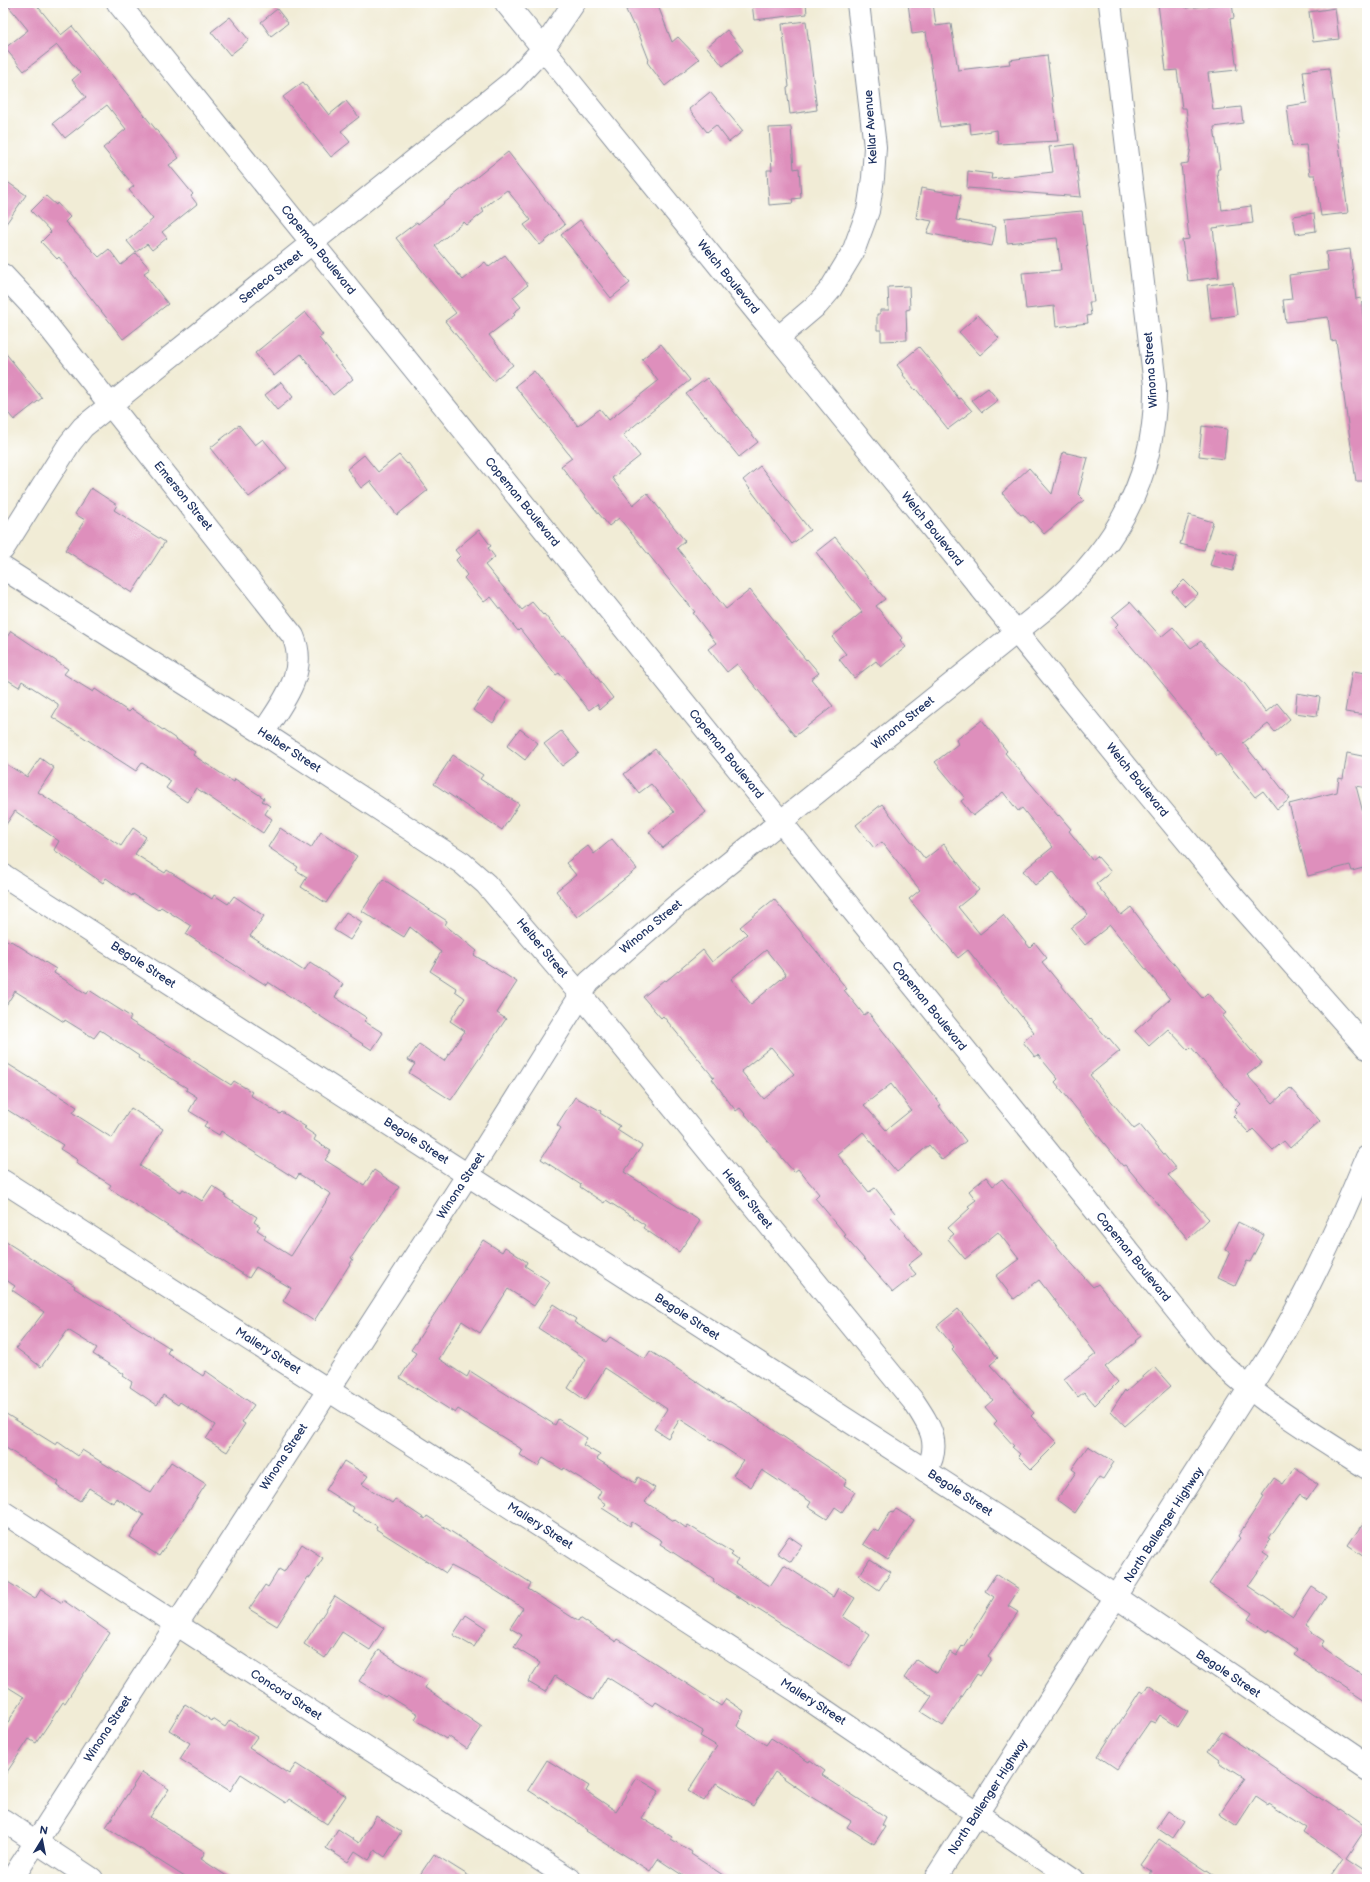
<svg xmlns="http://www.w3.org/2000/svg" width="1370" height="1882" font-family="'Balsamiq Sans',sans-serif">
<rect width="100%" height="100%" fill="#fff"/>
<filter id="ink" filterUnits="userSpaceOnUse"><feTurbulence type="fractalNoise" baseFrequency=".025" numOctaves="2"/><feDisplacementMap in="SourceGraphic" scale="8" xChannelSelector="R" yChannelSelector="G"/><feConvolveMatrix kernelMatrix="1 2 1 2 8 2 1 2 1" color-interpolation-filters="sRGB"/></filter>
<filter id="wash" filterUnits="userSpaceOnUse"><feTurbulence type="fractalNoise" baseFrequency=".012" numOctaves="4" result="noise"/><feDisplacementMap in="SourceGraphic" scale="16" xChannelSelector="R" yChannelSelector="G"/><feGaussianBlur stdDeviation="0.9" result="paint"/><feColorMatrix in="noise" values="0 0 0 0 0 0 0 0 0 0 0 0 0 0 0 0 0 1.4 0 .05"/><feComposite in="paint" operator="in"/></filter>
<g filter="url(#wash)">
<rect width="100%" height="100%" fill="#f1ecd6"/>
<g id="blocks">
<g fill="#de8fbc" fill-rule="evenodd">
<polygon points="6,3 35,3 61,35 72,26 179,158 169,165 193,194 191,196 197,204 162,232 167,238 152,250 147,244 136,252 127,241 153,219 129,190 134,186 103,148 126,129 107,105 65,138 53,123 86,97 72,80 80,73 57,45 24,71 5,48 28,30"/>
<polygon points="643,3 657,3 672,42 678,37 699,59 665,86 647,62 649,60 635,24 633,25 626,10"/>
<polygon points="752,3 806,3 807,14 754,20"/>
<polygon points="908,3 933,3 936,26 951,24 958,70 1010,64 1009,60 1047,55 1058,141 998,144 997,130 971,134 970,123 940,127 926,32 912,34"/>
<polygon points="1158,3 1183,3 1186,8 1232,3 1234,18 1230,19 1237,70 1208,73 1213,110 1241,107 1243,123 1214,127 1220,169 1218,169 1217,173 1222,210 1251,206 1253,223 1213,228 1219,277 1188,281 1182,240 1189,239 1181,164 1188,163 1191,146 1186,108 1182,108 1177,70 1166,71"/>
<polygon points="1335,8 1339,39 1313,42 1309,12"/>
<polygon points="277,9 288,23 271,36 261,22"/>
<polygon points="230,17 249,40 230,55 211,32"/>
<polygon points="806,21 817,110 790,114 787,88 789,87 782,24"/>
<polygon points="727,30 743,50 723,66 707,47"/>
<polygon points="1329,68 1348,213 1321,216 1315,175 1310,175 1306,145 1292,146 1287,106 1307,103 1303,71"/>
<polygon points="303,82 329,115 346,101 359,117 341,131 350,142 331,157 283,97"/>
<polygon points="710,92 743,131 729,142 716,125 707,132 689,109"/>
<polygon points="791,127 794,169 799,168 801,198 792,199 793,203 769,205 767,170 772,170 769,128"/>
<polygon points="1074,144 1081,197 967,188 968,171 992,174 991,179 1053,172 1049,147"/>
<polygon points="508,152 565,225 540,245 524,225 531,220 507,190 482,209 484,212 467,225 464,222 435,246 463,280 485,262 489,267 505,255 528,285 513,297 521,307 513,313 515,315 489,335 513,365 493,381 445,321 456,313 396,238 417,222 418,224"/>
<polygon points="3,179 26,195 3,228"/>
<polygon points="921,188 961,195 956,220 996,227 992,246 927,233 932,221 916,218"/>
<polygon points="46,196 56,205 57,203 70,217 65,222 99,257 109,249 121,265 136,253 150,269 144,273 168,304 123,339 59,257 57,259 41,242 51,232 31,211"/>
<polygon points="1082,211 1094,302 1089,302 1091,315 1087,316 1088,323 1056,327 1054,306 1026,309 1022,273 1061,270 1057,238 1007,243 1005,218"/>
<polygon points="1314,213 1316,231 1296,234 1293,216"/>
<polygon points="580,220 630,283 611,298 561,235"/>
<polygon points="1350,249 1356,299 1361,298 1367,349 1367,481 1356,481 1336,340 1331,341 1328,317 1286,322 1283,300 1292,299 1289,275 1328,270 1326,252"/>
<polygon points="1233,282 1237,315 1211,319 1207,285"/>
<polygon points="909,286 910,309 906,310 907,340 881,341 881,330 877,330 877,314 880,314 880,310 889,310 888,287"/>
<polygon points="305,312 323,335 319,338 353,379 333,395 301,354 274,376 255,353"/>
<polygon points="978,315 999,338 980,355 959,332"/>
<polygon points="661,344 690,380 623,435 640,456 612,478 633,505 647,493 685,541 677,548 726,609 750,590 806,660 807,659 819,673 811,679 833,706 795,736 737,664 727,672 708,649 716,643 693,613 695,612 619,518 609,526 590,503 561,466 572,458 515,386 534,371 578,426 600,409 609,420 658,381 642,359"/>
<polygon points="919,347 938,370 959,399 961,398 972,411 948,429 916,389 915,390 903,375 904,374 897,365"/>
<polygon points="3,350 42,398 14,420 3,407"/>
<polygon points="707,378 758,442 739,457 706,416 705,417 686,394"/>
<polygon points="281,382 293,397 277,410 265,395"/>
<polygon points="988,388 998,400 982,412 972,400"/>
<polygon points="239,425 255,445 263,439 287,468 249,497 210,448"/>
<polygon points="1202,426 1227,429 1224,459 1199,456"/>
<polygon points="1063,452 1088,458 1078,494 1084,500 1044,534 1033,521 1031,523 1023,514 1021,515 1002,493 1029,468 1052,494"/>
<polygon points="364,455 378,472 399,455 407,464 408,463 428,490 397,515 370,481 361,488 347,469"/>
<polygon points="760,466 810,530 792,544 743,480"/>
<polygon points="91,488 117,505 114,510 165,542 132,593 65,550 85,520 75,514"/>
<polygon points="1189,515 1213,522 1204,550 1180,544"/>
<polygon points="479,530 491,546 488,548 495,557 485,565 522,610 532,602 543,615 544,614 563,637 565,636 613,698 600,709 597,704 589,710 559,673 556,675 520,629 518,631 491,597 484,602 464,578 467,575 456,560 460,556 455,550"/>
<polygon points="835,537 885,599 876,606 902,638 900,640 906,647 881,667 876,661 854,678 839,659 846,654 832,637 862,612 816,552"/>
<polygon points="1215,549 1237,555 1233,571 1210,565"/>
<polygon points="1184,580 1198,594 1185,606 1172,592"/>
<polygon points="1130,602 1161,637 1173,627 1191,648 1201,641 1219,662 1245,684 1266,712 1277,703 1290,719 1275,732 1268,724 1243,743 1264,769 1266,768 1290,799 1277,809 1263,791 1255,797 1220,754 1217,756 1200,734 1201,732 1167,691 1168,690 1115,627 1118,624 1112,617"/>
<polygon points="11,631 68,669 64,674 93,692 95,689 129,712 132,709 195,752 193,755 234,782 235,779 264,798 262,801 270,806 265,814 272,819 263,833 196,788 187,802 166,788 171,781 142,763 136,771 52,717 58,707 58,704 22,681 19,687 3,677 3,643"/>
<polygon points="1352,671 1367,673 1367,715 1345,712"/>
<polygon points="488,687 507,700 493,723 473,710"/>
<polygon points="1297,693 1320,697 1317,716 1295,713"/>
<polygon points="982,720 1007,751 1005,753 1058,816 1059,815 1071,829 1069,831 1092,860 1097,856 1111,872 1096,884 1121,915 1131,907 1143,923 1142,925 1202,998 1207,993 1226,1013 1222,1016 1262,1063 1247,1075 1273,1103 1290,1088 1320,1121 1290,1148 1284,1141 1273,1150 1253,1129 1249,1133 1233,1116 1237,1112 1235,1109 1240,1104 1191,1047 1188,1050 1168,1029 1149,1046 1135,1031 1170,999 1110,925 1085,945 1071,928 1088,915 1053,871 1035,885 1023,871 1053,847 1022,808 1018,811 1003,792 973,816 961,801 965,798 935,762 958,744 956,740"/>
<polygon points="520,729 538,743 525,760 507,746"/>
<polygon points="561,731 579,753 562,766 544,744"/>
<polygon points="655,749 706,812 663,848 649,832 674,812 651,784 639,793 624,774"/>
<polygon points="1347,753 1367,757 1367,788 1356,786 1367,828 1367,867 1352,871 1350,865 1308,876 1289,804 1337,792 1339,778 1343,779"/>
<polygon points="453,755 483,775 480,779 519,804 502,830 434,784"/>
<polygon points="40,758 54,768 38,792 121,846 133,828 146,837 135,854 165,873 167,870 212,899 214,895 228,904 234,896 264,916 250,936 304,971 310,962 343,984 335,997 367,1018 364,1021 383,1033 372,1050 268,982 266,985 186,934 191,926 161,907 158,910 133,894 132,896 106,878 103,883 84,870 54,850 59,841 15,811 3,829 3,762 27,777"/>
<polygon points="882,804 925,859 944,844 979,890 958,907 980,934 1003,915 1030,948 1035,943 1047,958 1042,962 1090,1020 1091,1019 1108,1039 1109,1038 1120,1051 1090,1075 1134,1129 1140,1125 1176,1169 1168,1175 1209,1219 1188,1239 1125,1165 1123,1166 1112,1153 1055,1082 1058,1079 1038,1055 1035,1057 1023,1042 1034,1032 997,986 968,950 958,958 909,899 920,890 882,842 874,848 856,825"/>
<polygon points="280,828 311,848 321,832 357,856 326,903 301,887 307,877 296,870 298,867 268,847"/>
<polygon points="612,839 637,869 577,917 556,891 576,875 566,863 588,846 594,854"/>
<polygon points="383,879 447,921 445,925 477,951 474,955 517,982 497,1013 506,1019 451,1100 409,1073 415,1064 408,1060 419,1044 444,1061 465,1031 450,1021 465,998 455,991 456,988 430,971 441,952 410,927 404,937 362,911"/>
<path d="M 774,899 L 847,989 L 844,990 L 864,1015 L 868,1012 L 941,1105 L 939,1106 L 966,1141 L 942,1160 L 929,1145 L 897,1172 L 863,1132 L 837,1154 L 869,1192 L 875,1188 L 895,1213 L 891,1217 L 922,1254 L 908,1265 L 916,1274 L 893,1292 L 844,1236 L 846,1235 L 815,1198 L 819,1194 L 798,1169 L 794,1172 L 740,1108 L 736,1111 L 712,1079 L 714,1078 L 663,1016 L 661,1018 L 643,997 L 664,980 L 666,981 L 703,950 L 712,962 L 747,934 L 740,927 ZM 766,950 L 786,975 L 751,1004 L 731,979 ZM 771,1047 L 794,1074 L 764,1099 L 741,1071 ZM 891,1084 L 911,1110 L 886,1130 L 864,1105 Z"/>
<polygon points="346,912 362,922 350,940 334,930"/>
<polygon points="3,938 10,942 11,941 56,969 54,973 87,994 89,990 131,1017 129,1020 231,1085 234,1081 252,1092 250,1095 280,1114 282,1112 306,1127 304,1128 316,1136 314,1140 331,1151 325,1160 364,1185 374,1170 399,1187 351,1258 353,1259 314,1321 283,1301 291,1288 256,1267 249,1278 109,1188 111,1185 76,1163 78,1160 60,1149 63,1145 3,1107 3,1061 77,1107 73,1113 112,1138 131,1108 163,1129 140,1166 181,1192 183,1189 202,1201 212,1186 226,1195 225,1197 257,1217 254,1222 260,1226 257,1230 266,1236 264,1239 291,1256 331,1194 299,1174 296,1179 221,1131 219,1135 204,1126 207,1122 189,1111 197,1097 186,1090 187,1088 138,1058 139,1056 100,1030 94,1038 65,1020 64,1022 15,991 3,1010"/>
<polygon points="575,1097 601,1111 600,1113 620,1126 617,1130 642,1146 624,1172 700,1221 679,1252 643,1228 645,1225 606,1200 604,1203 580,1187 581,1185 541,1159 561,1128 557,1125"/>
<polygon points="986,1177 993,1186 1002,1179 1064,1255 1093,1287 1098,1284 1141,1336 1135,1341 1136,1342 1105,1367 1118,1382 1095,1405 1084,1392 1078,1397 1064,1379 1096,1354 1039,1280 1014,1299 996,1276 1019,1259 998,1232 965,1259 948,1239 954,1234 948,1228 970,1208 968,1206 976,1200 969,1191"/>
<polygon points="1238,1222 1264,1235 1250,1262 1247,1261 1235,1286 1218,1278 1230,1252 1225,1250"/>
<polygon points="3,1240 75,1286 74,1288 170,1348 167,1353 203,1376 206,1371 254,1405 242,1422 245,1424 227,1452 206,1439 215,1425 180,1402 178,1405 163,1395 157,1405 130,1387 132,1382 123,1376 124,1374 93,1354 97,1348 68,1330 41,1367 16,1348 44,1312 12,1290 15,1286 3,1278"/>
<polygon points="483,1240 502,1252 505,1247 527,1262 525,1266 550,1282 534,1306 508,1289 480,1333 462,1321 439,1359 467,1377 470,1371 555,1425 558,1419 587,1438 583,1445 600,1455 597,1459 635,1483 638,1477 655,1488 645,1502 674,1521 675,1520 686,1528 688,1525 733,1553 731,1555 738,1560 735,1564 770,1586 784,1565 833,1597 838,1588 855,1598 843,1617 870,1635 849,1667 713,1581 714,1579 660,1544 662,1541 632,1522 630,1526 602,1508 606,1504 597,1498 601,1491 564,1468 563,1470 543,1458 538,1466 520,1455 523,1450 458,1409 455,1413 400,1378 416,1353 411,1350"/>
<polygon points="553,1304 576,1319 574,1322 606,1342 610,1337 645,1359 650,1351 728,1402 729,1401 747,1412 847,1480 844,1485 855,1492 842,1512 835,1507 827,1519 808,1507 811,1502 762,1470 751,1487 733,1475 743,1460 680,1419 668,1438 654,1429 667,1409 605,1368 585,1400 568,1388 586,1359 538,1328"/>
<polygon points="958,1309 998,1358 990,1365 1034,1413 1031,1416 1057,1443 1031,1469 1018,1456 1020,1454 1012,1447 1014,1446 994,1424 997,1421 985,1407 993,1400 952,1349 954,1347 937,1326"/>
<polygon points="1154,1367 1171,1386 1125,1426 1111,1411 1125,1390 1126,1392"/>
<polygon points="3,1412 56,1445 58,1442 78,1456 82,1450 151,1493 171,1462 206,1484 159,1556 130,1537 144,1515 116,1498 113,1503 89,1488 80,1501 57,1486 59,1482 3,1446"/>
<polygon points="1088,1446 1114,1462 1103,1479 1099,1477 1075,1513 1057,1500 1076,1472 1072,1469"/>
<polygon points="344,1461 368,1476 362,1484 392,1503 395,1499 425,1519 427,1516 531,1583 528,1589 578,1621 580,1618 616,1642 618,1639 721,1706 726,1699 744,1711 737,1726 766,1745 771,1738 809,1762 810,1760 825,1771 822,1775 886,1817 882,1825 885,1827 874,1844 847,1827 851,1821 808,1795 775,1772 753,1806 716,1783 704,1801 688,1791 717,1746 700,1736 703,1731 656,1702 653,1706 607,1677 593,1700 555,1676 545,1692 528,1682 540,1663 514,1647 522,1635 510,1628 523,1608 482,1582 451,1566 446,1573 376,1529 377,1526 352,1511 354,1508 326,1490"/>
<polygon points="1295,1467 1318,1484 1307,1500 1300,1495 1290,1508 1269,1538 1271,1539 1263,1552 1269,1556 1248,1586 1293,1616 1312,1587 1326,1596 1306,1626 1310,1629 1309,1631 1324,1641 1321,1646 1367,1678 1367,1703 1294,1654 1297,1650 1269,1630 1268,1632 1248,1619 1252,1613 1209,1584 1240,1538 1238,1536 1264,1496 1262,1495 1274,1478 1283,1484"/>
<polygon points="896,1509 914,1520 888,1560 863,1544 873,1529 878,1532 890,1512 893,1513"/>
<polygon points="1367,1517 1367,1558 1348,1545"/>
<polygon points="789,1536 802,1545 791,1562 777,1553"/>
<polygon points="302,1544 323,1558 310,1578 308,1577 277,1626 249,1609 265,1585 268,1587 279,1569 284,1572"/>
<polygon points="870,1559 891,1572 879,1590 859,1576"/>
<polygon points="996,1574 1019,1589 1008,1606 1018,1612 988,1657 991,1659 980,1676 977,1674 943,1726 921,1712 932,1696 904,1678 916,1660 937,1673 950,1652 956,1656 962,1646 963,1647 994,1597 985,1591"/>
<polygon points="3,1579 35,1599 41,1589 62,1603 63,1600 110,1633 65,1703 63,1702 36,1743 29,1739 3,1778 3,1730 24,1697 3,1684"/>
<polygon points="335,1596 384,1628 370,1650 342,1632 325,1658 304,1644"/>
<polygon points="466,1615 486,1628 474,1647 453,1635"/>
<polygon points="379,1650 428,1682 425,1688 482,1727 467,1749 448,1736 446,1739 415,1719 418,1714 387,1695 385,1697 359,1681"/>
<polygon points="1148,1685 1188,1711 1178,1727 1160,1715 1155,1723 1150,1721 1117,1769 1098,1756 1140,1691 1143,1693"/>
<polygon points="185,1704 212,1721 213,1719 225,1727 230,1720 257,1737 249,1748 289,1774 296,1764 346,1796 327,1824 289,1799 286,1803 241,1774 230,1791 180,1759 190,1743 169,1730"/>
<polygon points="1222,1732 1339,1811 1340,1810 1366,1828 1346,1858 1367,1872 1367,1879 1329,1879 1343,1859 1303,1832 1306,1827 1269,1803 1268,1805 1256,1797 1237,1826 1219,1814 1244,1778 1219,1762 1220,1760 1208,1751"/>
<polygon points="547,1760 589,1786 586,1791 616,1811 637,1778 659,1791 642,1818 672,1837 671,1839 692,1852 691,1854 729,1879 688,1879 658,1859 650,1871 586,1831 587,1830 576,1822 577,1821 528,1790"/>
<polygon points="142,1772 169,1789 150,1817 205,1852 201,1859 231,1879 188,1879 106,1827"/>
<polygon points="1168,1811 1184,1822 1173,1838 1157,1827"/>
<polygon points="376,1816 401,1832 385,1857 375,1850 369,1860 355,1851 348,1862 326,1848 338,1829 359,1843"/>
<polygon points="1159,1839 1219,1879 1147,1879 1152,1872 1141,1865"/>
<polygon points="434,1854 474,1879 417,1879"/>
</g>
</g>
</g>
<g filter="url(#ink)">
<use href="#blocks" fill-opacity="0" stroke="#868e9a" stroke-width="1"/>
<g fill="none" stroke-linecap="round" stroke-linejoin="round">
<g stroke="#868e9a" stroke-width="24">
<g id="minor">
<path d="M 118,3 L 1206,1347 C 1250,1397 1311,1432 1367,1468"/>
<path d="M 3,275 L 33,307 L 293,636 C 309,672 282,703 263,733"/>
<polyline points="778,338 818,304 830,290 853,252 868,211 873,178 875,147 858,3"/>
<polyline points="3,549 70,443 83,427 513,81 543,49 574,3"/>
<path d="M 3,568 L 263,733 L 431,843 L 462,863 L 486,884 L 580,994 L 914,1402 C 930,1426 942,1444 926,1471"/>
<polyline points="3,875 1013,1527 1367,1767"/>
<polyline points="3,1181 798,1692 1073,1879"/>
<polyline points="3,1512 570,1879"/>
<polyline points="3,1820 92,1879"/>
<path d="M 12,1879 L 485,1148 L 589,982 L 677,905 L 1050,605 C 1117,547 1157,475 1155,385 L 1110,3"/>
</g>
</g>
<g stroke="#868e9a" stroke-width="24">
<g id="secondary">
<polyline points="506,3 1143,788 1235,899 1367,1048"/>
<path d="M 935,1879 L 1270,1356 C 1308,1293 1339,1225 1367,1157"/>
</g>
</g>
<use href="#minor" stroke="#fff" stroke-width="22"/>
<use href="#secondary" stroke="#fff" stroke-width="22"/>
</g>
</g>
<g text-anchor="middle" dominant-baseline="central" stroke-width="3" stroke-linejoin="round" paint-order="stroke">
<g font-size="12" fill="#1b2f5e" stroke="#fff">
<text transform="translate(871 127) rotate(-94)">Kellar Avenue</text>
<text transform="translate(318 250) rotate(51)">Copeman Boulevard</text>
<text transform="translate(271 277) rotate(-39)">Seneca Street</text>
<text transform="translate(728 277) rotate(51)">Welch Boulevard</text>
<text transform="translate(1151 370) rotate(-94)">Winona Street</text>
<text transform="translate(183 496) rotate(51)">Emerson Street</text>
<text transform="translate(522 502) rotate(51)">Copeman Boulevard</text>
<text transform="translate(932 529) rotate(51)">Welch Boulevard</text>
<text transform="translate(903 723) rotate(-39)">Winona Street</text>
<text transform="translate(289 750) rotate(33)">Helber Street</text>
<text transform="translate(726 754) rotate(51)">Copeman Boulevard</text>
<text transform="translate(1137 780) rotate(51)">Welch Boulevard</text>
<text transform="translate(651 927) rotate(-40)">Winona Street</text>
<text transform="translate(542 948) rotate(50)">Helber Street</text>
<text transform="translate(143 965) rotate(33)">Begole Street</text>
<text transform="translate(929 1006) rotate(51)">Copeman Boulevard</text>
<text transform="translate(416 1141) rotate(33)">Begole Street</text>
<text transform="translate(461 1186) rotate(-57)">Winona Street</text>
<text transform="translate(747 1199) rotate(51)">Helber Street</text>
<text transform="translate(1133 1257) rotate(51)">Copeman Boulevard</text>
<text transform="translate(687 1317) rotate(33)">Begole Street</text>
<text transform="translate(268 1351) rotate(33)">Mallery Street</text>
<text transform="translate(284 1457) rotate(-57)">Winona Street</text>
<text transform="translate(960 1493) rotate(33)">Begole Street</text>
<text transform="translate(1164 1525) rotate(-57)">North Ballenger Highway</text>
<text transform="translate(540 1526) rotate(33)">Mallery Street</text>
<text transform="translate(1228 1674) rotate(34)">Begole Street</text>
<text transform="translate(286 1695) rotate(33)">Concord Street</text>
<text transform="translate(813 1702) rotate(33)">Mallery Street</text>
<text transform="translate(108 1729) rotate(-57)">Winona Street</text>
<text transform="translate(988 1797) rotate(-57)">North Ballenger Highway</text>
</g>
</g>
<rect width="1370" height="1882" fill="none" stroke="#fff" stroke-width="16"/>
<g transform="translate(42 1840) rotate(10)" stroke="#ffffff" stroke-width="3" paint-order="stroke">
<path d="M0-3L7 15L0 10L-7 15Z" fill="#1b2f5e"/>
<text y="-6" font-size="11" font-weight="bold" text-anchor="middle" fill="#1b2f5e">N</text>
</g>
</svg>
